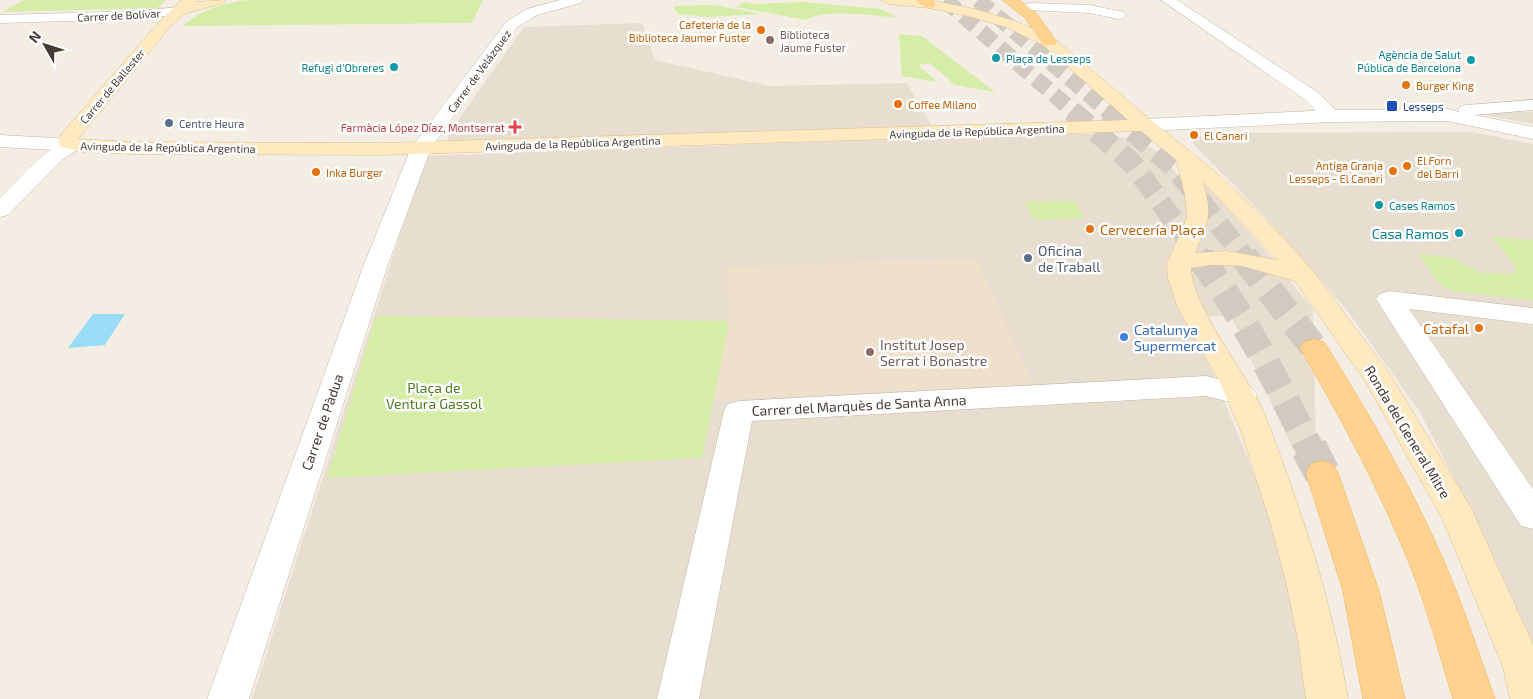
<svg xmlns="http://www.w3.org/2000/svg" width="1533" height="699" font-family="'Exo 2',sans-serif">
<rect width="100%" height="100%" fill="#f4ede3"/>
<g fill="#e8ded0">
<polygon points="642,23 655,60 769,86 907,83 932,126 459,142 448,141 449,133 524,27"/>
<polygon points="1492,111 1533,112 1533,124 1474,113"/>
<polygon points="1471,132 1533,144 1533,656 1473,515 1419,411 1346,309 1263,215 1193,144 1195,139 1202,135 1218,133"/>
<polygon points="1031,134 1103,134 1133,140 1153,149 1162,156 1180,178 1202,180 1267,252 1313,309 1317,501 1231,316 1190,317 1290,562 1310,699 252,699 425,156"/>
</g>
<polygon fill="#efe0cb" points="976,258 1033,384 713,400 729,321 726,267"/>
<g fill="#d6eda7">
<polygon points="24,0 166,0 158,8 2,12"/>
<path d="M 248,0 L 483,0 L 472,23 L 183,26 C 201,9 224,3 248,0 Z"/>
<path d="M 745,2 L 753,4 L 803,2 L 881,9 L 899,18 C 876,16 824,8 806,20 L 736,7 Z"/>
<polygon points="713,5 763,14 707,17 678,14 673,6"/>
<polygon points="899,34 922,36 995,92 955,85 930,63 918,65 937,82 902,76"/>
<polygon points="1074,201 1085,218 1034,220 1024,202"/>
<polygon points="1492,237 1533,240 1533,300 1456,292 1441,286 1419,254 1454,258 1461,263 1482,273 1512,274 1516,271 1516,267"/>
<polygon points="376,316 729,321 702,458 327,478"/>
</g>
<polygon fill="#98dcf8" points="93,314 125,314 105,345 68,348"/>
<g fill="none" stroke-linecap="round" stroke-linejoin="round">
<g stroke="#d1cac0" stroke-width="16" stroke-dasharray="16 8" stroke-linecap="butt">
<polyline points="945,0 1074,112"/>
<polyline points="978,0 1109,112"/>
</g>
<g stroke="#d1cac0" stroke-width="21" stroke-dasharray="21 11" stroke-linecap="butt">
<polyline points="1072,111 1132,163 1201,258"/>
<polyline points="1108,111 1175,168 1245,258"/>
</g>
<g stroke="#d1cac0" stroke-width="28" stroke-dasharray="28 14" stroke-linecap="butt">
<path d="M 1200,257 C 1244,316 1277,383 1310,449"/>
<polyline points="1244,257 1314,348"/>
</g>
<polyline stroke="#d1cac0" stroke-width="36" stroke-dasharray="36 18" stroke-linecap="butt" points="1309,448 1322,473"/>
<g stroke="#c3b6a8" stroke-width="1">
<polygon id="pedestrian" points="1031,3 1089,5 1124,12 1126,15 1124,18 1119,19 1089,13 1026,10 1024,7 1026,4"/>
</g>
<g stroke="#c3b6a8" stroke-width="1">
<g id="minor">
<polygon points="560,0 583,0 581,3 537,15 516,28 431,148 387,267 249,699 207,699 363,267 411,148 506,22 527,9"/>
<path d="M 1161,0 L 1177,0 L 1319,93 L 1341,116 L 1339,120 C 1324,124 1316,111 1307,101 Z"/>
<polygon points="178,7 183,8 185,11 183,14 139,19 0,23 0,15 139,11"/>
<path d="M 72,139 L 79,141 L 82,145 L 79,149 L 63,159 L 8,215 L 0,217 L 0,198 C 19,179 46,146 72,139 Z"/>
<polygon points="1389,291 1533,308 1533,324 1409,309 1533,489 1533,529 1521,526 1376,299 1380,294"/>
<polygon points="1206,376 1252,388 1257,395 1252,402 1242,405 1206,396 752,421 699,699 657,699 724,411 728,404 739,401"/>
</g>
</g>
<g stroke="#c3b6a8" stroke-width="1">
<g id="tertiary">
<polygon points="1533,100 1533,110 1474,115 1533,127 1533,139 1448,121 1332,122 1145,131 1138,129 1136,125 1138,121 1145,119 1332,110 1448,109 1459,112 1458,110 1461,106 1467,105"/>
<polygon points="0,135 72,139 79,141 82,145 79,149 72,151 0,147"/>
</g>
</g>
<g stroke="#dbbf8f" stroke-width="1">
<path id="secondary" d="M 182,0 L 197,0 L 196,2 L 225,0 L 223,3 L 184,14 L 170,27 L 78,139 L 132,142 L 383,143 L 1128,120 L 1043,45 L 1008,28 L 972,17 L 929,8 L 888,4 L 881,0 L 930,0 L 975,9 L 1018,22 L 1055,39 L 1152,121 L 1218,174 L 1282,236 L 1313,271 L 1389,373 L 1471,508 L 1533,645 L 1533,699 L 1510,699 L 1503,667 L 1443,520 L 1367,384 L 1295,281 L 1242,266 L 1212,265 L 1191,268 C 1192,308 1247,373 1264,413 C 1272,431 1278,450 1285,469 C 1313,544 1335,620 1348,699 L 1306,699 L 1298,640 L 1286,582 L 1271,525 L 1241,431 L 1219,381 L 1178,308 L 1168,278 L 1167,264 L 1187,218 L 1185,195 L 1176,160 L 1141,131 L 383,155 L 132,154 L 81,152 L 61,147 L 58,143 L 62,133 L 160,21 ZM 1203,182 L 1277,260 L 1227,251 L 1195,253 C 1208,222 1213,216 1203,182 Z"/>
</g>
<g stroke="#f0af54" stroke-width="1">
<g id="primary">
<path d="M 916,0 L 932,0 L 936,4 L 934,7 C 927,9 920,6 916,0 Z"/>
<polygon points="1003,0 1019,0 1036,13 1057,42 1055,45 1043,45 1026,19"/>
<path d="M 1314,339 L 1324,342 L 1328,348 C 1370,416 1411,486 1443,559 C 1463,605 1478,652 1495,699 L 1453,699 C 1439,652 1426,604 1407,558 C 1377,485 1340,416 1300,348 L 1304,342 Z"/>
<polygon points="1322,461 1333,464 1338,473 1379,591 1405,699 1363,699 1343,591 1306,473 1311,464"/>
</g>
</g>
<use href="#pedestrian" fill="#fff" fill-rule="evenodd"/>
<use href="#minor" fill="#fff" fill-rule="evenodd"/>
<use href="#tertiary" fill="#fff" fill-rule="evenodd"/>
<use href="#secondary" fill="#ffe9c1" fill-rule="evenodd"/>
<use href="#primary" fill="#ffd290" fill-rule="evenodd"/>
</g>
<g fill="#e8710a" stroke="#fff" stroke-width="2">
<circle cx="761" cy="30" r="5"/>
<circle cx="1406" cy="85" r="5"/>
<circle cx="898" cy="104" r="5"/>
<circle cx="1194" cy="135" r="5"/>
<circle cx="1407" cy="166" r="5"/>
<circle cx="1393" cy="171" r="5"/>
<circle cx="316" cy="172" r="5"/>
<circle cx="1090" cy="229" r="5"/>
<circle cx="1479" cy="328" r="5"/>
</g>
<g fill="#8d6e63" stroke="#fff" stroke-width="2">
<circle cx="770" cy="40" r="5"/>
<circle cx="870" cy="352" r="5"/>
</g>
<g fill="#0f9aa8" stroke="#fff" stroke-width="2">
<circle cx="996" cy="58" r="5"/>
<circle cx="1471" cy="60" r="5"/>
<circle cx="394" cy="67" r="5"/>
<circle cx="1379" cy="205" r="5"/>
<circle cx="1459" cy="233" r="5"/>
</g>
<rect fill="#1a4fb4" stroke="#fff" stroke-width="2" x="1386" y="100" width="12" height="12" rx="2.5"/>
<g fill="#5c6f8a" stroke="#fff" stroke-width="2">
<circle cx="169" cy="123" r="5"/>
<circle cx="1028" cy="258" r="5"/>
</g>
<path fill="#e0444e" stroke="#fff" stroke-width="2" d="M512.5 119.5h5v5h5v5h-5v5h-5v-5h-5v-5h5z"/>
<circle fill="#3f7fe0" stroke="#fff" stroke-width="2" cx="1124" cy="337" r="5"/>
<g text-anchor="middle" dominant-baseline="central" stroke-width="5" stroke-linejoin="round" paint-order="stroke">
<g font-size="11" fill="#463c33" stroke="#fff">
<text transform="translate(119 15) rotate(-3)">Carrer de Bolívar</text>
<text transform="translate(479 71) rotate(-54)">Carrer de Velázquez</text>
<text transform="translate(112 86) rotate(-50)">Carrer de Ballester</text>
<text transform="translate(977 131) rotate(-2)">Avinguda de la República Argentina</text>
<text transform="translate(573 143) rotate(-2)">Avinguda de la República Argentina</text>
<text transform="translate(168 147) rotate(1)">Avinguda de la República Argentina</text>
</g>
<g font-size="11" fill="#c56008" stroke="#fff" text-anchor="start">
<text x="751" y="24" text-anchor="end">Cafeteria de la<tspan x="751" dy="13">Biblioteca Jaumer Fuster</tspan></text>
<text x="1416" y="85">Burger King</text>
<text x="908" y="104">Coffee Milano</text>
<text x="1204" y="135">El Canari</text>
<text x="1417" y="160">El Forn<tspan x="1417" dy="13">del Barri</tspan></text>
<text x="1383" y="165" text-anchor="end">Antiga Granja<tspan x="1383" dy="13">Lesseps - El Canari</tspan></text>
<text x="326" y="172">Inka Burger</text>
</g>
<g font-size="11" fill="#785e54" stroke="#fff" text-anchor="start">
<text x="780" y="34">Biblioteca<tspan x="780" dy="13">Jaume Fuster</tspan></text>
</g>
<g font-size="11" fill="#0d838f" stroke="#fff" text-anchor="end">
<text x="1461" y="54">Agència de Salut<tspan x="1461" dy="13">Pública de Barcelona</tspan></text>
<text x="1006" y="58" text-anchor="start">Plaça de Lesseps</text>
<text x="384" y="67">Refugi d'Obreres</text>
<text x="1389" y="205" text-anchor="start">Cases Ramos</text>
</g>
<g font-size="11" fill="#164399" stroke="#fff" text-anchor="start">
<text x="1403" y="106">Lesseps</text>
</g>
<g font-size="11" fill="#4e5e75" stroke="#fff" text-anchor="start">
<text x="179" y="123">Centre Heura</text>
</g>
<g font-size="11" fill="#be3a42" stroke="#fff" text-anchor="end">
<text x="505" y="127">Farmàcia López Díaz, Montserrat</text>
</g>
<g font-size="14" fill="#c56008" stroke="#fff" text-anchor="start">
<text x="1100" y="229">Cervecería Plaça</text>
<text x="1469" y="328" text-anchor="end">Catafal</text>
</g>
<g font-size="14" fill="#0d838f" stroke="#fff" text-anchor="end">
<text x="1449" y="233">Casa Ramos</text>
</g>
<g font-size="14" fill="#4e5e75" stroke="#fff" text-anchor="start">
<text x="1038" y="250">Oficina<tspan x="1038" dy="16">de Traball</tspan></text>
</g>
<g font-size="14" fill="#366cbe" stroke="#fff" text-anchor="start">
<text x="1134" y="329">Catalunya<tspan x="1134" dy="16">Supermercat</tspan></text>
</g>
<g font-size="14" fill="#785e54" stroke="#fff" text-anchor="start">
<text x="880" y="344">Institut Josep<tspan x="880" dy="16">Serrat i Bonastre</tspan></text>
</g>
<g font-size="14" fill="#4f7e20" stroke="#fff">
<text x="434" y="387">Plaça de<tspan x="434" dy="16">Ventura Gassol</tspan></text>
</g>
<g font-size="14" fill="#463c33" stroke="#fff">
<text transform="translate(859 405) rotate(-3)">Carrer del Marquès de Santa Anna</text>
<text transform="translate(322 422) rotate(-71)">Carrer de Pàdua</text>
<text transform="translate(1408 432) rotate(59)">Ronda del General Mitre</text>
</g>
</g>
<g transform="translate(45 45) rotate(309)" stroke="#ffffff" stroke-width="4" paint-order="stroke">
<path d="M0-4L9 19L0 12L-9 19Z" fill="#463c33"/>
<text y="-8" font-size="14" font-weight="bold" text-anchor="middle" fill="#463c33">N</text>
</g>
</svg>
